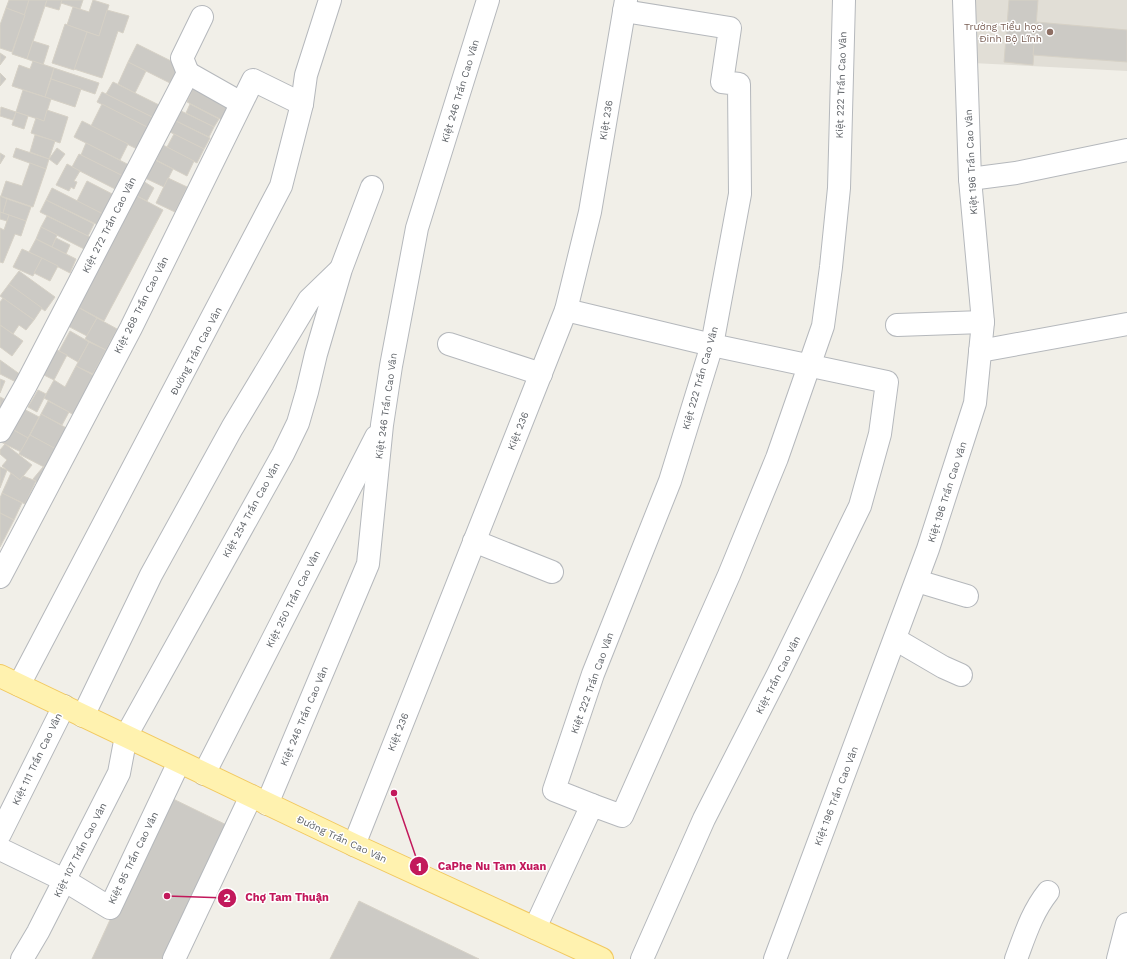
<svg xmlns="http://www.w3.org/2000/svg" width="1127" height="959" font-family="'Work Sans',sans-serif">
<rect width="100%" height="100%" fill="#f1efe8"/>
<polygon fill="#e1ded6" points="975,0 1127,0 1127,71 972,63"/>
<g fill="#cccac5" stroke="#d6d1c6">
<polygon points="9,0 29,0 25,15 6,8"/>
<polygon points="29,0 47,0 27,59 12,54"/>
<polygon points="47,0 62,0 59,10 45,6"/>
<polygon points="62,0 83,0 80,9 61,3"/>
<polygon points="93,0 109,5 99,36 67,25 73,7 89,12"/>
<polygon points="1009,0 1038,0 1033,65 1004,62"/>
<polygon points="6,8 25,15 12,52 0,48 0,25"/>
<polygon points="107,10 129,16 123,33 118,31 102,78 74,69 87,32 99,36"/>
<polygon points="1036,22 1127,30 1127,62 1033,55"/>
<polygon points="65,24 87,32 74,70 52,63"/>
<polygon points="33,41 49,46 43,65 27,59"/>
<polygon points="137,44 179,65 170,83 128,62"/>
<polygon points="0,53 6,57 0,65"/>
<polygon points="33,61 54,68 45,97 12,86 19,65 30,69"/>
<polygon points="128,62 146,71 135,93 118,84"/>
<polygon points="54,68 99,83 95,94 51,79"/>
<polygon points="0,73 6,79 0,86"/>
<polygon points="51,79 81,89 75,107 45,97"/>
<polygon points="113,82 161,106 154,118 106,94"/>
<polygon points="195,84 233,103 224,121 187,102"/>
<polygon points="23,90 51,99 44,121 16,112"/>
<polygon points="102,92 154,118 149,128 97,102"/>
<polygon points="102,104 149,128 139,150 91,126"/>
<polygon points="190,104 219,119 214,127 186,113"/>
<polygon points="1,107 16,112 13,120 0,116"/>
<polygon points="47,110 68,117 60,143 31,133 36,118 44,121"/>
<polygon points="181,111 214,127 209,137 176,121"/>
<polygon points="16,112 28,116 24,129 12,125"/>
<polygon points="82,121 128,144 120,160 74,137"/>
<polygon points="176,121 210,138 204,149 170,132"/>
<polygon points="174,134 204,149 197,163 167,147"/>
<polygon points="35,135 55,141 49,159 30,152"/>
<polygon points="86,143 131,166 125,177 81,155"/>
<polygon points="163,145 194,161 187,176 156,160"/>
<polygon points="16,148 49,159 46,169 13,157"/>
<polygon points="57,148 65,154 57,165 49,159"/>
<polygon points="0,153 5,156 0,164"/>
<polygon points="79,154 125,177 119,191 72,167"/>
<polygon points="155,160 173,169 164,187 145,178"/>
<polygon points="30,163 46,169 33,207 1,196 6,181 22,186"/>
<polygon points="67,164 80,171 74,181 77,182 74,189 71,187 69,191 56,185"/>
<polygon points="168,178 187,187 175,212 156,203"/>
<polygon points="87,181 118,197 103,214 77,201"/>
<polygon points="143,181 154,188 147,201 135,195"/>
<polygon points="52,188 103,214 98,225 46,200"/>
<polygon points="135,195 163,210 104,321 76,306"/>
<polygon points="0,196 7,199 3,213 0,212"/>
<polygon points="7,199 31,207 26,221 3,213"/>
<polygon points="46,200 94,224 88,236 40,212"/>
<polygon points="0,212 9,215 7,221 0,219"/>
<polygon points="9,215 26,221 21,236 15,234 3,263 0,262 0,228 4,230"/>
<polygon points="47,216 94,239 88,251 41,227"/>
<polygon points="41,227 57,235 52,247 36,239"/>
<polygon points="56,238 70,245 66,254 52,247"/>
<polygon points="36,239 76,259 70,273 29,252"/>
<polygon points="22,249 42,258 33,276 13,267"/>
<polygon points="42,258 58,266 50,281 34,273"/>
<polygon points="19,271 55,297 45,311 9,284"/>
<polygon points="9,284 42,308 34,320 0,296"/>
<polygon points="3,298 34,320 26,330 19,325 13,334 0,325 0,302"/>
<polygon points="76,306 97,318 87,336 66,325"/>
<polygon points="97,318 117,329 106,350 85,339"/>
<polygon points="0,325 23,341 12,356 0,347"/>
<polygon points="70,331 89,342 78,362 59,351"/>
<polygon points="89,342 106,350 93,374 76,366"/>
<polygon points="51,347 67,355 54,380 38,372"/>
<polygon points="0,360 21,375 16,382 0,374"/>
<polygon points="76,366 95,376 74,415 44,398 54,380 65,387"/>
<polygon points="0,379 5,381 0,393"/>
<polygon points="38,390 46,394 37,412 28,407"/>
<polygon points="0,397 4,399 0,409"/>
<polygon points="48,401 69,412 62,425 41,414"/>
<polygon points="18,406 39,417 28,438 7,426"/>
<polygon points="41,414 70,430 59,451 30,435"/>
<polygon points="8,427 28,438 21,452 1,442"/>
<polygon points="30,435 56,449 46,468 19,454"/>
<polygon points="5,444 32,465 20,480 2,466 7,460 0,454 0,450"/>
<polygon points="0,467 7,470 0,488"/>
<polygon points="43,467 52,474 42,486 33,479"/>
<polygon points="11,473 20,480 23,476 36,481 25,504 2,493"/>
<polygon points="2,493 22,503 14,520 0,513 0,498"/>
<polygon points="0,513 14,520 0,547"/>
<polygon points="167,796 243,833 185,959 92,959"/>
<polygon points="359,901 479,959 330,959"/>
</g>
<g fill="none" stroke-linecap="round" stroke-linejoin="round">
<g stroke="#b5b8bc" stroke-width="24">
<g id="minor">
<polyline points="188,73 241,103"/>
<polyline points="970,179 1016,173 1127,150"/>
<polyline points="566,310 712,345 887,382 880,434 860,506 778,674 704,819 642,959"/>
<polyline points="897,325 983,322"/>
<polyline points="449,344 541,374"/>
<polyline points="980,351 1127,324"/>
<polyline points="0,431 26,385 188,73 182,58 202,17"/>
<polyline points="474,541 552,572"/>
<polyline points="0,577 131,328 253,80 302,104"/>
<polyline points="917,581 967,596"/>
<polyline points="895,639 943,667 961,675"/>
<polyline points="19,685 281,186 302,104 306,75 330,0"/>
<polyline points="83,716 151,575 232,428 309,300 339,271"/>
<polyline points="204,774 376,437"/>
<polyline points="267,804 368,564 382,425 391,366 417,228 488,0"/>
<polyline points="592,805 554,790 593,674 670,481 712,345 740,194 739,84 722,82 730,28 624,11"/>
<polyline points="0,834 64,706"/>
<polyline points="354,845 566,310 590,212 626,0"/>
<polyline points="0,849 64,880 110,908 179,762"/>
<polyline points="535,928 592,805 622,816 729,575 777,458 823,326 831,267 839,188 844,0"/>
<polyline points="22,959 38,932 119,773 126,736 283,454 298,423 307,392 316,354 341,269 372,187"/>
<polyline points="174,959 251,796"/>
<polyline points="775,959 928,549 975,403 983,322 970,179 964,0"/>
<path d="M 1016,959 C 1025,935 1032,912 1048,892"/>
<polyline points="1118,959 1127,924"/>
</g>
</g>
<g stroke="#f2c960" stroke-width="24">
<polyline id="major" points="0,676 354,845 602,959"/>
</g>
<use href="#minor" stroke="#fff" stroke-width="22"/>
<use href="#major" stroke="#fff2af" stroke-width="22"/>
</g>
<circle fill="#8d6e63" stroke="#fff" stroke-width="1.5" cx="1050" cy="32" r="4"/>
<g text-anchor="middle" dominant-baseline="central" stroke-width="3" stroke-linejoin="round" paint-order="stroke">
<g font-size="10" fill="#785e54" stroke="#fff" text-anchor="end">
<text x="1042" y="26">Trường Tiểu học<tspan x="1042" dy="12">Đinh Bộ Lĩnh</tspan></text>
</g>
<g font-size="10" fill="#5f6368" stroke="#fff">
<text transform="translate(841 85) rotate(-88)">Kiệt 222 Trần Cao Vân</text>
<text transform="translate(460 91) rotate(-73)">Kiệt 246 Trần Cao Vân</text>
<text transform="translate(606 120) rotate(-81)">Kiệt 236</text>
<text transform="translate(971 162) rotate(-93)">Kiệt 196 Trần Cao Vân</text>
<text transform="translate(109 225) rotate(-63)">Kiệt 272 Trần Cao Vân</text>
<text transform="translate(141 305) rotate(-63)">Kiệt 268 Trần Cao Vân</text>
<text transform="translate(196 351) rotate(-62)">Đường Trần Cao Vân</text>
<text transform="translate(700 378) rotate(-74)">Kiệt 222 Trần Cao Vân</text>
<text transform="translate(386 406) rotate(-82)">Kiệt 246 Trần Cao Vân</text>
<text transform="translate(518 431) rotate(-68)">Kiệt 236</text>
<text transform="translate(947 492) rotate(-72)">Kiệt 196 Trần Cao Vân</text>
<text transform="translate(251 510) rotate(-61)">Kiệt 254 Trần Cao Vân</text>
<text transform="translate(293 599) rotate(-63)">Kiệt 250 Trần Cao Vân</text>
<text transform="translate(778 675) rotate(-63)">Kiệt Trần Cao Vân</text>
<text transform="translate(592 683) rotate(-70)">Kiệt 222 Trần Cao Vân</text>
<text transform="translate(304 716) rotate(-67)">Kiệt 246 Trần Cao Vân</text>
<text transform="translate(398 732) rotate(-68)">Kiệt 236</text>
<text transform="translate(37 759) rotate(-64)">Kiệt 111 Trần Cao Vân</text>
<text transform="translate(836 796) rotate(-69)">Kiệt 196 Trần Cao Vân</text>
<text transform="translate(342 839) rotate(25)">Đường Trần Cao Vân</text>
<text transform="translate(80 850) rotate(-63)">Kiệt 107 Trần Cao Vân</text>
<text transform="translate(133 858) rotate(-64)">Kiệt 95 Trần Cao Vân</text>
</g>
</g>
<path fill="none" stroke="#c2185b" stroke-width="1.5" d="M394 793L419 866M167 896L227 898"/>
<g fill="#c2185b" stroke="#fff" stroke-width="1.5">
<circle cx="394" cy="793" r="4"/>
<circle cx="167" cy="896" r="4"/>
<circle cx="419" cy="866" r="10"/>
<circle cx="227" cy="898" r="10"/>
</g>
<g font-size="12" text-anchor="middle" font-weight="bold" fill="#fff">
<text x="419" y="871">1</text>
<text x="227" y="902">2</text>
</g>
<g font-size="11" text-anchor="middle" font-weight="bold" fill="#c2185b" stroke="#fff" stroke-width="3" stroke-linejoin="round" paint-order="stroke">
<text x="492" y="870">CaPhe Nu Tam Xuan</text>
<text x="287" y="901">Chợ Tam Thuận</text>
</g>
</svg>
